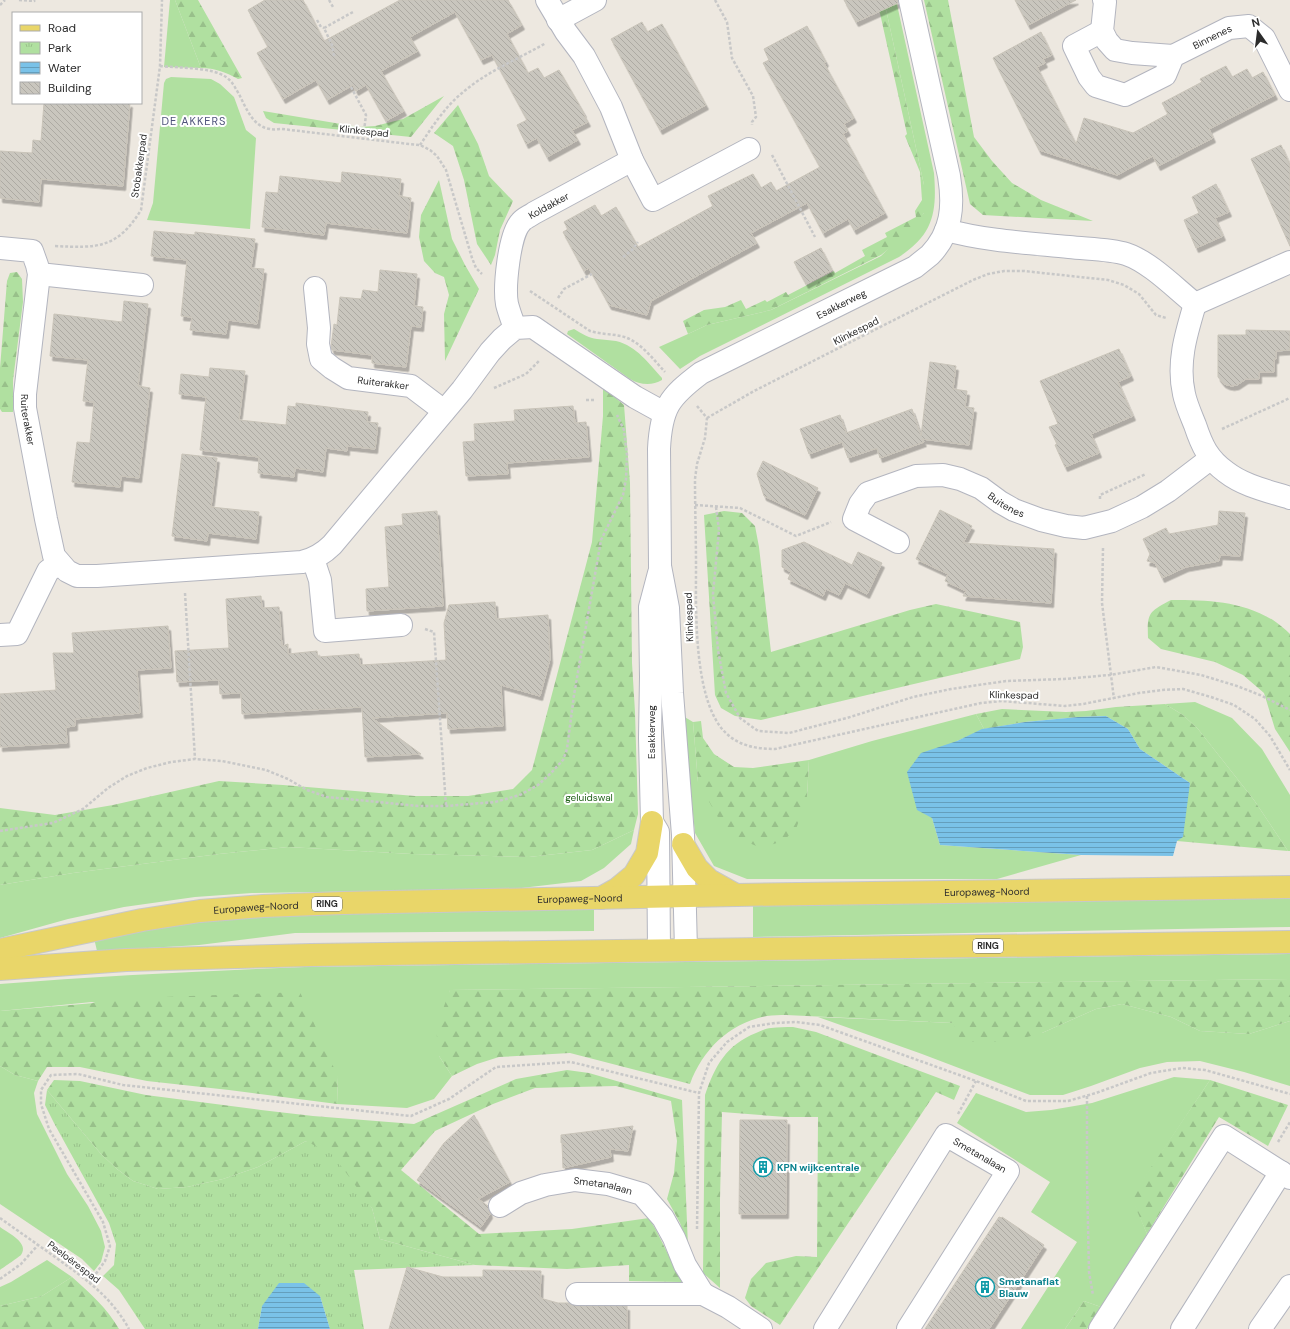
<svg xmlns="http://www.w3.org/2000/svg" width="1290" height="1329" font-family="'DM Sans',sans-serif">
<defs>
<pattern id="forest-firs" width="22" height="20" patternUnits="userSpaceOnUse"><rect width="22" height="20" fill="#b0e0a0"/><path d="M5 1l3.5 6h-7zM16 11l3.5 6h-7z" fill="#98c08a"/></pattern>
<pattern id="park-tufts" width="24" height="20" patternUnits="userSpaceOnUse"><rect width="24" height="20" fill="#b0e0a0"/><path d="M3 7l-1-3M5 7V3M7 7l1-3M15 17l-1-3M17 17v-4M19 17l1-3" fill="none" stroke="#98c08a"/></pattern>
<pattern id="water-rules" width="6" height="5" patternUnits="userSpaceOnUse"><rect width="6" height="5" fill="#7ac2e8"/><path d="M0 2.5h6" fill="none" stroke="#649ebc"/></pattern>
<pattern id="building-back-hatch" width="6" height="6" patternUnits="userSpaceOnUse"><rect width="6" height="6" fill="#c9c6be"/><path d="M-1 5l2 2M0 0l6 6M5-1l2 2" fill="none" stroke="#adaaa3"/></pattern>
<filter id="shadow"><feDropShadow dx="2.5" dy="4.5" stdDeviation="0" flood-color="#0004"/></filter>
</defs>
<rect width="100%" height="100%" fill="#ede8e0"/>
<g fill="#b0e0a0">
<polygon points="170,0 175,0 201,68 164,67"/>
<path d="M 884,0 L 896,0 L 934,173 C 937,212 934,234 899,257 L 700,356 L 680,369 L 659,347 L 688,334 L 707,325 L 771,310 L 881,256 L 924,213 L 924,185 Z"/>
<polygon points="171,77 211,79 220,84 234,97 246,130 256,138 250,229 147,220 153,203 164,83 166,79"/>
<path d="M 574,329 C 582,334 589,338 597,339 C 604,340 610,340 616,341 C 637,346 649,364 662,378 L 662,380 C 652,386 640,385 630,379 L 567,334 L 568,331 Z"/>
<polygon points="1195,702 1232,718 1262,749 1290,795 1290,851 1288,851 1254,800 1198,729 1183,715 1165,704"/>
<polygon points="976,714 984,729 957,741 932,818 940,845 1081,855 997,879 747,879 714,866 695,833 683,716 693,722 698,782 807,798 809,760 872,741"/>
<polygon points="634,830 631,844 604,868 581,881 513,889 252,893 195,897 124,907 68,919 0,938 0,885 73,873 219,854 288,847 412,854 529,857 592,850"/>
<polygon points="1290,897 1290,927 753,937 753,903"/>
<polygon points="594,906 594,931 295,933 199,945 97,951 94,938 153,927 248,916"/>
<path d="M 1290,954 L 1290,979 L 450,990 L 439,1056 L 452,1076 L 434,1099 L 407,1108 L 337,1104 L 338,1077 L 92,1002 L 0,1011 L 0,984 C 102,976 203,971 305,967 Z"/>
<polygon points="1122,1004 1171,1017 1200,1031 1249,1034 1290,1021 1290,1086 1244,1072 1200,1061 1167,1062 1140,1068 1091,1086 1063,1095 1030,1095 922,1054 818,1017 953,1023 1042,1033 1096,1009"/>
<polygon points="0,1066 15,1075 38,1081 34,1093 37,1114 67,1174 88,1206 101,1231 105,1247 101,1262 94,1271 82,1259 0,1204"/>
<polygon points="1174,1077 1210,1080 1132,1197 1147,1234 1101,1307 1084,1301 1065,1329 1021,1329 1077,1242 1031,1212 1050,1182 957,1123 976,1093 1026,1112 1051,1110 1092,1103"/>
<path d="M 0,1227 C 8,1233 30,1243 21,1255 C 19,1257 4,1267 0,1270 Z"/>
<polygon points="47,1260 72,1277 42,1296 0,1306 0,1287 11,1282"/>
</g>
<g fill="url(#forest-firs)">
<path d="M 175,0 L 198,0 L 242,78 L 238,79 C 225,72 215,68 201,68 Z"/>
<polygon points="877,0 884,0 924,185 924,213 909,233 881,255 771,310 707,325 688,334 683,321 704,310 725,307 741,300 746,309 765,300 767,302 786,292 788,295 834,271 835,273 865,256 862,250 887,237 885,233 916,217 915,211 922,200 920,172 905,136 907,134"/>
<polygon points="924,0 948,0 974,137 992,161 1012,183 1041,200 1093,221 983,215 970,204"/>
<polygon points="444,96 411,137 274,123 266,118 263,111 359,127 375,126 403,119"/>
<polygon points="458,105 478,144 489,176 513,201 500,230 495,255 491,265 477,244 464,180 453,146 434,133"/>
<polygon points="439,180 452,239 465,265 479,289 445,361 444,314 449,295 444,277 435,273 424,261 419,237 421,215"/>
<polygon points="17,272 22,279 23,302 13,380 13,412 2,412 0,409 0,368 7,281 10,273"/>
<polygon points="603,387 624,405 630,483 632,663 635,712 638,814 634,830 592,850 529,857 412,854 288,847 219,854 73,873 0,885 0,808 55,815 113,805 219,781 283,785 415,796 468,796 513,789 532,770 592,542 603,416"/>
<polygon points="724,511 742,513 755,526 759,547 771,652 910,610 936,604 1020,622 1023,647 1020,659 761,720 735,716 721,708 715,695 704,515"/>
<path d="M 1171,600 C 1209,600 1240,601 1273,620 C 1279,624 1285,629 1290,634 L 1290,752 L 1275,729 L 1264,693 L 1243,675 L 1215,662 L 1161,649 L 1148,638 C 1147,612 1149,612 1171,600 Z"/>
<polygon points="1165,704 1183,715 1198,729 1254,800 1288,851 1177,841 1190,783 1140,749 1128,729 1106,716 1078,717 1025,722 984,729 976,714 1002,709 1066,712 1086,711 1116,707"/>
<polygon points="701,721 703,738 714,754 734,767 753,768 809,760 807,798 796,829 783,841 761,848 740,839 720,821 698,782 693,722"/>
<path d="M 1290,979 L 1290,1021 L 1249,1034 L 1200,1031 L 1171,1017 L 1122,1004 L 1096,1009 L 1042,1033 L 1008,1042 L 961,1042 L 953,1023 L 786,1015 C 780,1015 773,1015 767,1016 C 730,1023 703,1049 690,1084 L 570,1053 L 499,1057 L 477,1064 L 452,1076 L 439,1056 L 436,1028 L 450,990 Z"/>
<polygon points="300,992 338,1077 337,1104 229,1090 147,1081 80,1067 47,1067 38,1081 15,1075 0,1066 0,1011 164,997"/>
<path d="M 793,1027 L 816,1032 L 960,1086 L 954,1100 L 936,1092 L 780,1325 L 751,1306 L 745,1298 L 751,1279 L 766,1263 L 796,1256 L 817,1257 L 818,1117 L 786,1117 L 722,1112 L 720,1199 L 720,1288 L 703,1273 L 705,1095 C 715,1066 726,1045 756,1033 C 761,1031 766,1028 771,1028 C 778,1027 786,1027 793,1027 Z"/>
<polygon points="567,1070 589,1073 682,1100 688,1247 680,1223 667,1199 674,1173 677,1141 671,1101 616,1086 535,1088 493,1104 435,1131 401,1170 479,1234 572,1229 649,1218 656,1230 682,1282 629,1281 629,1265 567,1269 475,1265 380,1239 372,1208 306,1141 258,1167 223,1179 187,1187 158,1189 133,1181 117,1169 101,1154 47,1090 54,1080 80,1081 146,1095 261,1110 313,1116 414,1124 516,1079"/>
<polygon points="1210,1080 1288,1105 1268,1146 1219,1117 1147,1234 1131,1197"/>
<path d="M 72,1277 C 90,1293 107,1308 119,1329 L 0,1329 L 0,1306 L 42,1296 Z"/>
<polygon points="1084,1301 1101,1307 1087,1329 1065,1329"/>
</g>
<polygon fill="url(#park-tufts)" points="47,1090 101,1154 117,1169 133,1181 158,1189 187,1187 223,1179 258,1167 306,1141 333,1155 372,1208 380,1239 475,1265 354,1270 364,1329 330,1329 320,1296 262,1306 258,1329 145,1329 119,1290 103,1276 114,1265 116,1244 109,1223 54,1123 45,1105"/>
<g fill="url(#water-rules)">
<polygon points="1106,716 1128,729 1140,749 1190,783 1183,837 1177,841 1173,856 1081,855 940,845 932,818 917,810 907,772 921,753 957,741 982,729 1025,722 1078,717"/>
<polygon points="279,1283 304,1283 320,1296 330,1329 258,1329 262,1306"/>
</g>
<g fill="url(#building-back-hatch)" stroke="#c9c4b9" filter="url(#shadow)">
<polygon points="265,0 303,0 324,41 400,0 508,0 522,25 507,34 528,73 538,68 544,78 559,70 584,113 583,113 588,122 572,130 578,140 547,157 537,138 526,144 517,125 527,120 492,55 481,60 455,12 410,37 418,51 381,71 404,111 386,121 366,85 356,91 353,85 327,100 316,80 283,99 257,53 268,47 248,10"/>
<polygon points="844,0 898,0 898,3 856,22"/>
<polygon points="1015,0 1076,0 1028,25"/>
<polygon points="642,22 647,32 662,24 706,105 660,130 611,39"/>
<polygon points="807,26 826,62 824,63 854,118 844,124 848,131 843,134 885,213 854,230 848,219 823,233 807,203 751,233 757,243 651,301 647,315 609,305 589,268 584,271 563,232 568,229 564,222 595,205 601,216 616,207 638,247 713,206 708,196 753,174 761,188 771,182 776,191 820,167 763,63 769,60 764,49"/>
<polygon points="1041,32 1052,55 1043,59 1045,63 1037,67 1076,144 1084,118 1133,133 1168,114 1162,103 1202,82 1200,79 1226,66 1232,77 1247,69 1252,78 1263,72 1275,95 1209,129 1213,138 1158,166 1153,156 1117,175 1039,150 993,58"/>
<polygon points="44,103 130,103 123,186 41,179 39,202 0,198 0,151 32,153 33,140 41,141"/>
<polygon points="1281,145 1290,165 1290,246 1251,159"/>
<polygon points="342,172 401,179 399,196 411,198 407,233 326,223 324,235 262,227 266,192 278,193 280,176 341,183"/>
<polygon points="1216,184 1229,212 1215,218 1223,236 1196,248 1184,220 1199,213 1192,197"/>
<polygon points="154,231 195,235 195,232 255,239 251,268 264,269 257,324 228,320 226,334 190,330 192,317 181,316 187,260 151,256"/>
<polygon points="821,248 832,270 806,284 794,262"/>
<polygon points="380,270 417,274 414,306 423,307 421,327 411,326 406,367 372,363 372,355 332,350 331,347 334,324 337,325 340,297 361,299 363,290 378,292"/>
<polygon points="124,301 148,304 138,386 150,388 139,478 121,476 120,487 72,482 77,442 90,443 94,402 83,401 88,360 50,356 54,314 122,322"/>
<polygon points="1246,330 1290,331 1290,350 1276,351 1276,359 1274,359 1274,372 1259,372 1259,379 1246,379 1237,385 1232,386 1227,385 1223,383 1218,377 1218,335 1246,335"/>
<polygon points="1119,349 1131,376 1118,382 1133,416 1091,434 1099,453 1065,467 1055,445 1057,444 1049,427 1058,424 1040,381"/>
<polygon points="930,362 956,366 953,389 967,391 965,407 974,408 969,445 922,439 924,442 880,458 877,448 848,458 842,442 809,454 800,429 840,415 846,433 912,409 921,436"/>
<polygon points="210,368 245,371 239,420 286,425 288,406 296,407 296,403 368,412 367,422 378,423 375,449 347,446 347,451 326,448 323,472 295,468 294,477 258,473 259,457 200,450 206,397 179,394 181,374 209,377"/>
<polygon points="573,406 575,423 586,422 589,457 507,463 508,474 466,476 463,442 475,441 474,424 515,421 514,410"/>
<polygon points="182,454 217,458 211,507 259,512 256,539 208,533 207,541 172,536"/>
<polygon points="763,461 818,488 805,515 764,496 757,474"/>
<polygon points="940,510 972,526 963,543 1054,549 1051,603 963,596 966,591 945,581 948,574 916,559"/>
<polygon points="437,511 443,606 367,611 366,589 389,587 385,527 403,525 402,514"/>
<polygon points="1219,511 1245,513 1240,556 1220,555 1219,561 1186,567 1162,578 1155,563 1147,561 1150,554 1143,539 1166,528 1169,534 1218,525"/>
<polygon points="804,542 852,565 858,552 882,563 867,594 845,583 839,595 826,589 823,596 788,579 791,572 782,567 782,550"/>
<polygon points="261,596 262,608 279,607 282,646 288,644 288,654 317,651 318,657 359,654 360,665 446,660 444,623 449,605 495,602 496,619 548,615 550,659 540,696 501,685 503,726 448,729 447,713 372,718 421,754 365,757 362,707 242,714 241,693 220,694 219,680 177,682 175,651 229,648 226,599"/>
<polygon points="168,626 171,668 137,670 140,713 75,719 75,726 66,727 67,743 0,747 0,694 56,690 53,653 74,653 72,633"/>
<polygon points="474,1115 510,1182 478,1199 488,1206 490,1214 481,1227 417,1180 444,1143"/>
<polygon points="740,1120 787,1120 786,1214 739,1214"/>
<polygon points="633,1126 628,1151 610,1149 611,1157 563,1168 562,1144 566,1144 561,1143 561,1135"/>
<polygon points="999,1217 1002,1218 1002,1217 1044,1245 989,1329 925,1329"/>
<polygon points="407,1267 443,1277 483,1277 483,1270 541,1271 540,1298 558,1303 569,1303 577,1306 627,1306 627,1329 389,1329"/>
</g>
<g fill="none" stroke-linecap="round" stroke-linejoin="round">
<g stroke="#b3b5bf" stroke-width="24">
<g id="minor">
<polyline points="547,0 566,32 584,56 611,107 632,160 653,200 749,149"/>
<polyline points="1104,0 1105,2 1102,31 1107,41 1115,50 1132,53 1173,56"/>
<polyline points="558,20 595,0"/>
<path id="s1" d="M 1102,31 L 1074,46 L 1089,77 L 1096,86 L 1125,95 L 1165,75 L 1173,56 L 1229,28 L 1249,26 L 1264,38 L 1290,90"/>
<path d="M 946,230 C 986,241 1028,243 1069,247 C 1086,249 1110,249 1126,254 C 1150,262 1175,288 1195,304"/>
<path id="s2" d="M 0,248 L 32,251 L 37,265 L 39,274 L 25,394 L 25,408 L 46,519 L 54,556 L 67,571 L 77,576 L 97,576 L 302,562 C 314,559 323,554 332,545 L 462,390 L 490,352 L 502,339 L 515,328 L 533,327 L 635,397 L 664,413"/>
<polyline points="39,274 142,285"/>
<path id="s3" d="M 315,288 L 319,328 L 318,344 L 321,359 L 332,368 L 348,378 L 411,386 L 444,411"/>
<path d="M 1195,304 C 1186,334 1177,363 1184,394 C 1186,404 1191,415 1195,425 C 1202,446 1208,459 1226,472 C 1244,486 1268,491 1290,498"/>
<polyline points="1195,304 1290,262"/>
<path id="s4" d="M 515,328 C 512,320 509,312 507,304 C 504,288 509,234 521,222 C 524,218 530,216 534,213 L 632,160"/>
<path id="s5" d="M 898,542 L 854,519 L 860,504 L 868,493 L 916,476 L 943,475 L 960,479 L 981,488 L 1000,502 L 1014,510 L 1041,520 L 1066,526 L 1084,528 L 1112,521 L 1142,507 L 1168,491 L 1210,459"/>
<polyline points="313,559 320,580 325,631 401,625"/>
<polyline points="659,573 650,607 651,677 650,738 652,822 658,832 659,950"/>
<polyline points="0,635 17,634 48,571 59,563"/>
<path id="s6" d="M 686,950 L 683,835 L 672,693 L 668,608 L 660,566 L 659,449 C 661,408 669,397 701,373 L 915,267 C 920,263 925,259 930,255 C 952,232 954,206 949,176 L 910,0"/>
<path id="s7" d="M 500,1206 L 521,1193 L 545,1185 L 575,1180 L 608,1184 L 642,1194 L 663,1218 L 674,1238 L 685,1265 L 703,1294"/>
<polyline points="577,1294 703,1294 728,1307 761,1329"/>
<path id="s8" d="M 825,1329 L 946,1135 L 1008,1171 L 908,1329"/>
<polyline points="1100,1329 1224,1136 1290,1178"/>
<polyline points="1182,1329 1281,1172"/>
<polyline points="1260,1329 1290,1286"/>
</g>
</g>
<g stroke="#c8c8c8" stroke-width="24">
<g id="major">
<polyline points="683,844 697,868 709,880 736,895"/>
<polyline points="601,898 617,889 634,875 647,853 652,822"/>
<path id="s9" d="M 0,950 L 142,920 L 200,911 L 263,906 L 343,903 L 736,895 L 1290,887"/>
<polyline points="0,969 126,960 311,955 1290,942"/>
</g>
</g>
<g stroke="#c8c8c8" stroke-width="2.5" stroke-dasharray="3 2" stroke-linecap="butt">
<polyline points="19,0 34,1 35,0"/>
<polyline points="329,0 333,7"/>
<polyline points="715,0 727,22 732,58 753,96 756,117 752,122 752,125"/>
<polyline points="0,5 5,0"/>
<polyline points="317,20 321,27 324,28"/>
<polyline points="334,56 332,45 324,28 353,12"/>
<path d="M 160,66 C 178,68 212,67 226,77 C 233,82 235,88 239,94 C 246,108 253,127 270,129 C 274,130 278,129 282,129 L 409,144 L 420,145 L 430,150 L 437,156 L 446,170 L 472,258 L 476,268 L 482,274"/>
<polyline points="351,87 366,115 363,139"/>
<path d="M 420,145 C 432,127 445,107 462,93 C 486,72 518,59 546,43"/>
<polyline points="772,155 815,237"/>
<path d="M 55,246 C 97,248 117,249 141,210 L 160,66 L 162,0"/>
<polyline points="623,257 632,250 638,242"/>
<path d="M 530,291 L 590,331 C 600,334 611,334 621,336 C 639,340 653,359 665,372"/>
<polyline points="558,298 564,289 592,274"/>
<polyline points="494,388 526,374 539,361"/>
<polyline points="586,400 596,400"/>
<path d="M 697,406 L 707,418 L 705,438 L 697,464 L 695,479 C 695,508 696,537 696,567 C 696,609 693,704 727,734 C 740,746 757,749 775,749 L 981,703 L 1002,701 L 1065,706 L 1083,704 L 1139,693 L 1162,690 L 1183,689 L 1211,697 L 1234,705 L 1255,719 L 1270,736 L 1290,770"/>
<polyline points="707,418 754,391 973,280 988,274 1004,271 1024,271 1108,280 1124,285 1139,294 1156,315 1166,318"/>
<polyline points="1222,429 1290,398"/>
<polyline points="1100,499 1100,495 1146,474"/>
<polyline points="695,505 740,508 796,536 831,522"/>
<polyline points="716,507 719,530 713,594 718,650 726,693 740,718 758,731 789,733 847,718 913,697 951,689 1006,681 1064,679 1110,675 1156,667 1201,675 1237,686 1260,695 1290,710"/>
<polyline points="1103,548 1102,603 1114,699"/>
<polyline points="185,593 195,759"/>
<polyline points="425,629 434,632 446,806"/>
<polyline points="0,831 53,823 83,809 108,788 127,776 147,768 171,762 195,759 222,761 266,770 288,779 307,790 327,797 418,806 446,806 495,802 520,795 538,785 551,773 563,760 567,749 574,695 601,540 623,495 626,479 627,455 624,430 617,415"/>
<polyline points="1087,1096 1087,1179 1089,1272 1093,1295"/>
<polyline points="958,1114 976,1081"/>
<polyline points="1278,1142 1290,1122"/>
<path d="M 0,1218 C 18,1231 37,1244 55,1257 C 84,1278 111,1296 129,1329"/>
<polyline points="697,1229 699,1093 709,1063 727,1042 749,1027 775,1023 796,1022 820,1025 976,1081 1026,1101 1068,1101 1096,1093 1151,1073 1182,1068 1205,1070 1290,1094"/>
<polyline points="0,1279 21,1264 38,1245"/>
<polyline points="90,1282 105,1261 110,1246 103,1222 49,1129 41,1104 41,1090 51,1075 78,1074 123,1085 411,1116 449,1099 496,1067 571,1062 699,1093"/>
</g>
<use href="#minor" stroke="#fff" stroke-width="22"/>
<use href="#major" stroke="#e9d669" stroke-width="22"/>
</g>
<defs>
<g id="building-ring" transform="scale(1)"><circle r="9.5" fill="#fff" stroke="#0f9aa8" stroke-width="1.5"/><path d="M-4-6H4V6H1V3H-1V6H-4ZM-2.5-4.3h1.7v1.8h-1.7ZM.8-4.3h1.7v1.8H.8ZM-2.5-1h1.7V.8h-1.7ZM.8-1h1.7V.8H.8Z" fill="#0f9aa8"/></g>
</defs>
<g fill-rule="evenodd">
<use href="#building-ring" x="763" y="1167"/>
<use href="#building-ring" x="985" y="1287"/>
</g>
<g text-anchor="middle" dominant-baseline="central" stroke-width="4" stroke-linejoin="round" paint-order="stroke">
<g fill="#fff" stroke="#6b6b6b" stroke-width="1">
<rect x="312" y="897" width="30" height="14" rx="3"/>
<rect x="973" y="939" width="30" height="14" rx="3"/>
</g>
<g font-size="9" font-weight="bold" fill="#2c2c2c">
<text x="327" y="904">RING</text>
<text x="988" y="946">RING</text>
</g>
<g font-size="10" fill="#2c2c2c" stroke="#fff">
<text stroke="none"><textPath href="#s1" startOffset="217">Binnenes</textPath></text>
<text transform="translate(364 131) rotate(6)">Klinkespad</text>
<text transform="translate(139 166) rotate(-82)">Stobakkerpad</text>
<text stroke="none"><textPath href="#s4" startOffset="142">Koldakker</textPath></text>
<text stroke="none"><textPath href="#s6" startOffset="750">Esakkerweg</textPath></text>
<text transform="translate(856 331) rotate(-27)">Klinkespad</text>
<text stroke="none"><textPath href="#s3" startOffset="140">Ruiterakker</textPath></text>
<text stroke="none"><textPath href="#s2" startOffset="203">Ruiterakker</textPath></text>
<text stroke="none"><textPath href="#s5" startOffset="228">Buitenes</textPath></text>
<text transform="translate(689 617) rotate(-92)">Klinkespad</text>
<text transform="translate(1014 695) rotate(1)">Klinkespad</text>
<text transform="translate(651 732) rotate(-90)">Esakkerweg</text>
<text stroke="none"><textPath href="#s9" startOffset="991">Europaweg-Noord</textPath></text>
<text stroke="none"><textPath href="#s9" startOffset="584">Europaweg-Noord</textPath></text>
<text stroke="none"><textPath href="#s9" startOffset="260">Europaweg-Noord</textPath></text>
<text stroke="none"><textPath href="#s8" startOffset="268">Smetanalaan</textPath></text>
<text stroke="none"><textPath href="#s7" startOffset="109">Smetanalaan</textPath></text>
<text transform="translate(74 1262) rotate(37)">Peeloërespad</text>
</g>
<g font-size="10" fill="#28671f" stroke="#fff">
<text x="589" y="797">geluidswal</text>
</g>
<g font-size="10" font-weight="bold" fill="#0d838f" stroke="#fff" text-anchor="start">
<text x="777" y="1167">KPN wijkcentrale</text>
<text x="999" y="1281">Smetanaflat<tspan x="999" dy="12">Blauw</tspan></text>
</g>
<g font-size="11" letter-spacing="1" fill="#4f537b" stroke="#fff">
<text x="194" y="121">DE AKKERS</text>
</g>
</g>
<rect x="12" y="12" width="130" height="92" fill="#ffffff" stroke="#ababab"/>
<rect x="20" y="25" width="20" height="6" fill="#e9d669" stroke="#ababab"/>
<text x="48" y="32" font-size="12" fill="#2c2c2c">Road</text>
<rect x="20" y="42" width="20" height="12" fill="url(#park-tufts)" stroke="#ababab"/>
<text x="48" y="52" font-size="12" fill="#2c2c2c">Park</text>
<rect x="20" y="62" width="20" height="12" fill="url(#water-rules)" stroke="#ababab"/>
<text x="48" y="72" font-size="12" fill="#2c2c2c">Water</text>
<rect x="20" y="82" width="20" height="12" fill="url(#building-back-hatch)" stroke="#ababab"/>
<text x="48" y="92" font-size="12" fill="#2c2c2c">Building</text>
<g transform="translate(1258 32) rotate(346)" stroke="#ffffff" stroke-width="3" paint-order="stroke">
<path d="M0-3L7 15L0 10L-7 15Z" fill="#2c2c2c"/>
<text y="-6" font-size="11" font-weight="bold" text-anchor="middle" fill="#2c2c2c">N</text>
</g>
</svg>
